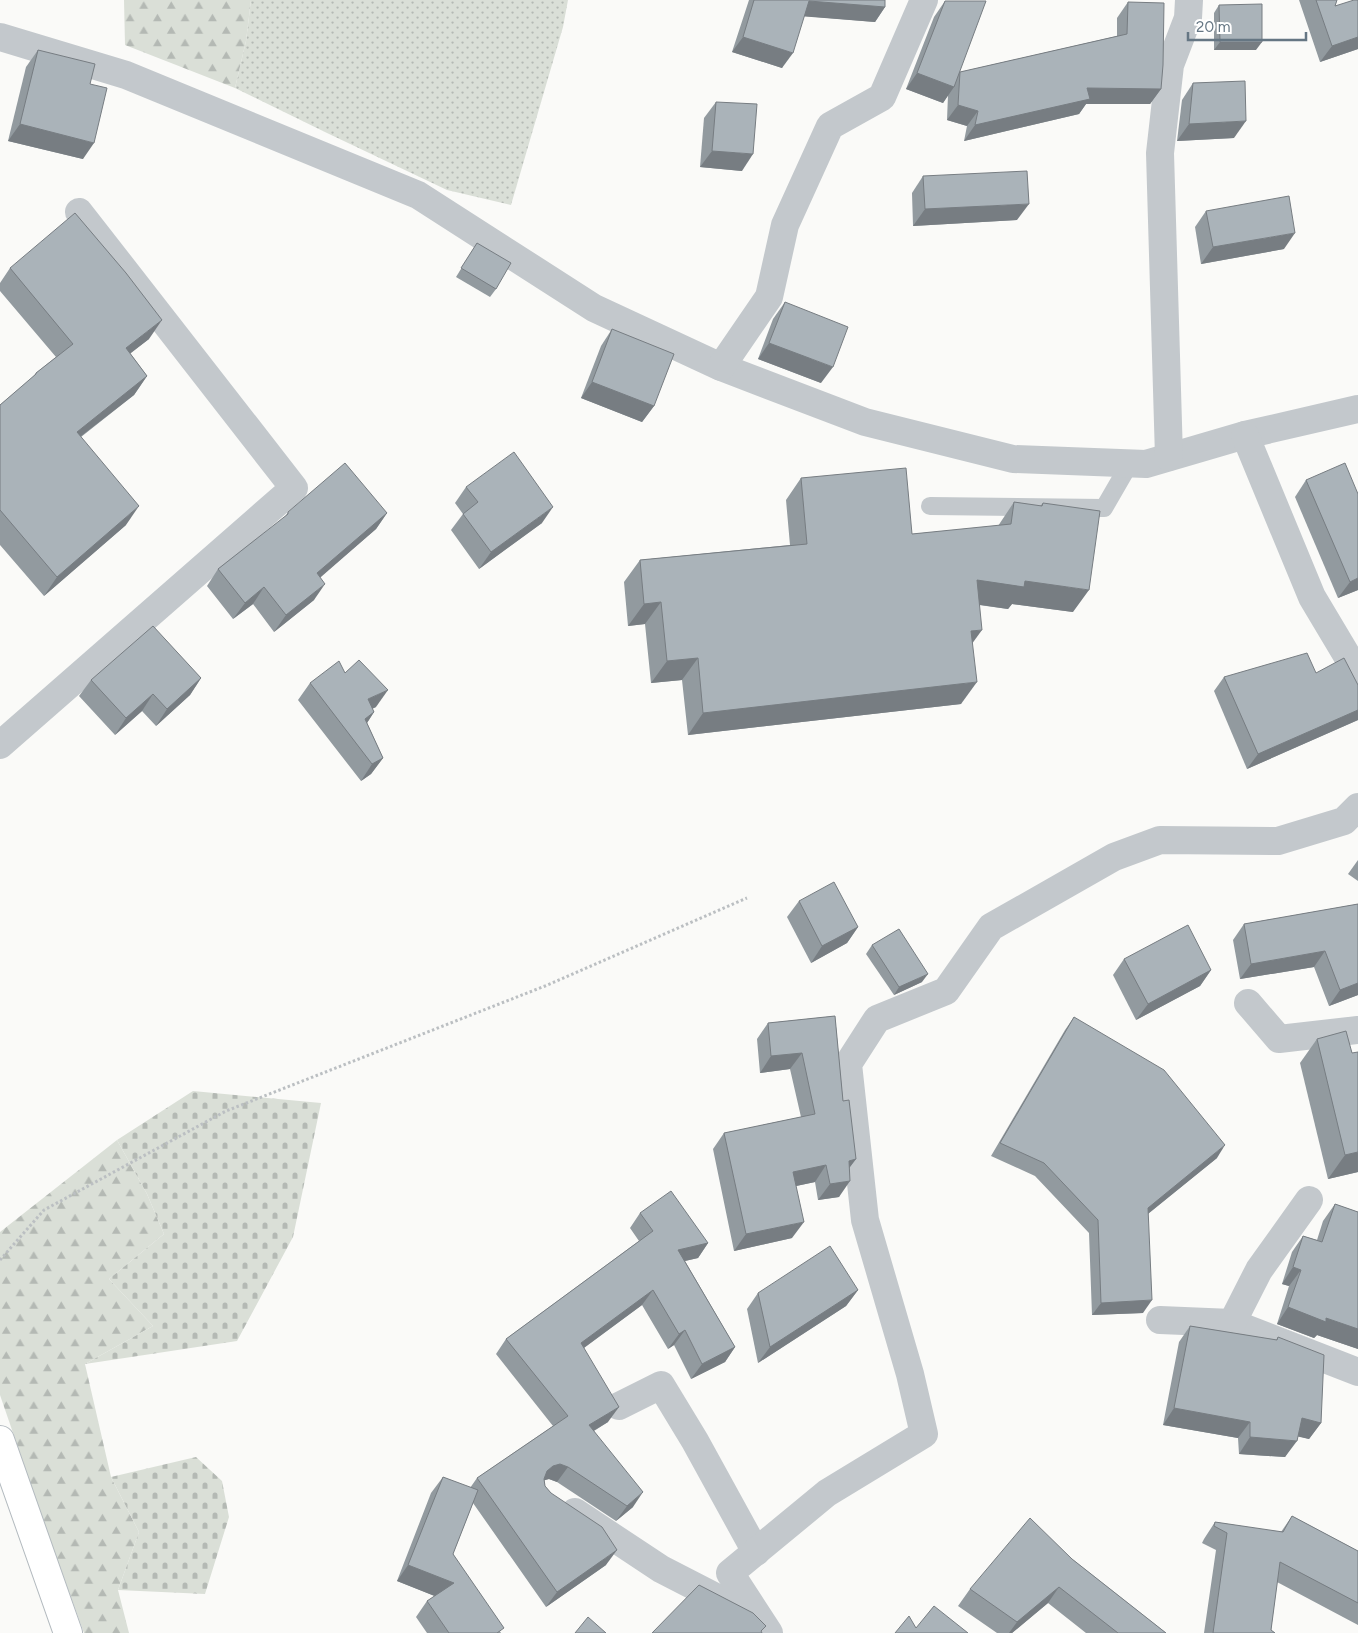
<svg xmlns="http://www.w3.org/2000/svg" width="1358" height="1633" font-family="Figtree,sans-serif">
<defs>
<pattern id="grass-dots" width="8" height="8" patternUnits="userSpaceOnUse" patternTransform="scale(1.25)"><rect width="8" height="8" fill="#dadfd7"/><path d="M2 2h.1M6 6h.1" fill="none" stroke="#b4b9b4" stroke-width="1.8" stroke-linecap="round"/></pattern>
<pattern id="forest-firs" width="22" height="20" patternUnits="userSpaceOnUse" patternTransform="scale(1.25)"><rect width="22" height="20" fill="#dadfd7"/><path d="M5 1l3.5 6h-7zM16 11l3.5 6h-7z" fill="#b4b9b4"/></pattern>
<pattern id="cemetery-stones" width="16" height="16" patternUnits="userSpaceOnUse" patternTransform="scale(1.25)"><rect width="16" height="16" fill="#dadfd7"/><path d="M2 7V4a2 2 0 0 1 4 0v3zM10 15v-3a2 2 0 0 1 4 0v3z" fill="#b4b9b4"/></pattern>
</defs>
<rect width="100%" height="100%" fill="#fafaf8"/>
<polygon fill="url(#grass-dots)" points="251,0 568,0 563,27 511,205 447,190 327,133 235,88 246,41"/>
<g fill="url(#forest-firs)">
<polygon points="124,0 251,0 246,41 235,88 125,45"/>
<polygon points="117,1140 147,1194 164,1234 109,1279 153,1326 85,1364 111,1477 139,1532 118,1590 129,1633 84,1633 44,1523 0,1395 0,1232"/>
</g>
<g fill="url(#cemetery-stones)">
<polygon points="193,1091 321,1103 293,1237 237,1341 85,1364 153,1326 109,1279 164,1234 147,1194 117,1140"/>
<polygon points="196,1457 222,1481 229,1517 205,1594 118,1590 139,1532 111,1477"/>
</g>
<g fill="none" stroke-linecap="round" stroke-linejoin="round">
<g stroke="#b3babf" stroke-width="30">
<polyline id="secondary" points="0,1440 68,1633"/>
</g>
<polyline stroke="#bbbfc2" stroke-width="3" stroke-dasharray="2.5 2.5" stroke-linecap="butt" points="0,1260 44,1210 226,1111 545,986 747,898"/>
<polyline stroke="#c3c8cc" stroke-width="18" points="930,506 1104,508 1130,463"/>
<g stroke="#c3c8cc" stroke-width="28">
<polyline points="0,37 126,75 418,195 594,308 721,367 865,422 1013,459 1146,464 1245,435 1358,409"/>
<polyline points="721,367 769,297 785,225 830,126 882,97 924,0"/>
<polyline points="1245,435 1312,597 1358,674"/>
<polyline points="1169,457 1160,153 1170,65 1188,18 1189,0"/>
<polyline points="0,745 294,488 79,212"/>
<polyline points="1248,1003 1279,1039 1358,1030"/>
<polyline points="1160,1320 1232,1323 1358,1372"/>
<polyline points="1232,1323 1259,1270 1309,1200"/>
<polyline points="619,1406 661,1385 695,1441 756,1552"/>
<polyline points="575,1512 661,1569 731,1605"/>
<polyline points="769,1633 730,1573 827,1493 924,1434 910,1374 865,1220 848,1064 877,1019 946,991 991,927 1114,857 1160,840 1278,841 1344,821 1358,807"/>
</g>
<use href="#secondary" stroke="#fff" stroke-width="28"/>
</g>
<g fill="#929a9f">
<polygon points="749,0 885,0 885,7 875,22 804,16 782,68 732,52"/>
<polygon points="1299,0 1337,0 1335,6 1358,0 1358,49 1320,62"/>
<polygon points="945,1 960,72 1117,36 1117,18 1128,2 1161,89 1150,104 1086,104 1079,114 964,141 967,126 947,120 948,95 943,103 906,89 934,17"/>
<polygon points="1219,5 1256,50 1214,50 1214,13"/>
<polygon points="38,50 90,84 83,159 8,141 26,67"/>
<polygon points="1193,83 1234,138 1177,141 1182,100"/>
<polygon points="716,102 742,171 700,167 704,118"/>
<polygon points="923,176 1017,220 913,226 912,193"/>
<polygon points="1206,211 1284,249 1201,264 1195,227"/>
<polygon points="477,243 496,289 490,297 456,277"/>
<polygon points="10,268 149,339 130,353 147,376 134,395 81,437 126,525 44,596 0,545 0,405 32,378 36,373 56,357 0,291 0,283"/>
<polygon points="785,302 821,383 758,359 773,319"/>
<polygon points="612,329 654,406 642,422 581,398 601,346"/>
<polygon points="801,478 912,534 998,526 1014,502 1040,506 1043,503 1073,612 1012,604 1008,609 979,605 961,704 688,735 682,680 651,683 645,624 628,626 624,582 640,560 790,545 786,500"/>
<polygon points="1306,480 1358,494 1358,590 1338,598 1295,497"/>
<polygon points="466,487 542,523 479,569 451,530 463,514 455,503"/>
<polygon points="288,512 387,513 376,529 320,577 314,600 274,632 253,604 233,619 207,586 218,569 285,517"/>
<polygon points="345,673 376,707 372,709 374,712 367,723 383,758 371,774 361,781 298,700 310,683"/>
<polygon points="1316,673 1358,685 1358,720 1247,769 1214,691 1224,677"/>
<polygon points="201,678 190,695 156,726 142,711 115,735 79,696 91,680"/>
<polygon points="1358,860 1358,881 1348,874"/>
<polygon points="799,901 858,927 847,943 811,963 787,917"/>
<polygon points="1358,904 1358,995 1329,1006 1314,967 1240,979 1233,940 1244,924"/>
<polygon points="872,945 922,982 894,995 866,954"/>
<polygon points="1124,959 1211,970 1200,986 1136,1020 1113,975"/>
<polygon points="835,1016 843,1101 856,1159 849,1168 839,1197 818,1200 815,1182 796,1186 792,1238 734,1251 713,1149 724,1133 801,1117 790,1069 760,1073 757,1039 768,1023"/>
<polygon points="1074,1017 1217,1158 1148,1214 1143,1313 1092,1315 1089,1233 1035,1176 991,1156 1065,1030"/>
<polygon points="1317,1039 1352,1053 1358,1172 1328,1179 1300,1063"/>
<polygon points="1335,1204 1358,1212 1358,1349 1317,1335 1314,1338 1277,1324 1289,1286 1282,1284 1292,1252 1303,1236 1317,1240 1323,1221"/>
<polygon points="640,1213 708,1243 698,1258 685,1261 735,1347 725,1362 691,1379 674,1345 668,1349 642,1305 584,1348 608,1422 594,1431 633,1507 616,1521 557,1482 549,1479 544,1480 545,1486 606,1565 546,1607 473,1503 453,1554 501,1633 427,1633 416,1617 427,1601 435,1596 397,1581 431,1493 443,1477 470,1488 477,1478 553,1426 496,1354 506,1339 639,1241 630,1228"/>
<polygon points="858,1290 846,1306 758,1363 747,1309 758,1293"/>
<polygon points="1190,1326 1276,1340 1278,1337 1321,1423 1309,1439 1298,1436 1285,1457 1239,1454 1238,1438 1163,1425 1179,1342"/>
<polygon points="1292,1516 1358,1551 1358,1625 1277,1582 1271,1630 1275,1633 1204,1633 1216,1550 1202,1543 1204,1539 1215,1522 1281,1532"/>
<polygon points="1072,1559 1166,1633 1086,1633 1048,1603 1012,1633 997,1633 958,1606 970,1589"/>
</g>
<g fill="#777d82">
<polygon points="809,1 885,7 875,22 799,16"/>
<polygon points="743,37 793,53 782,68 732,52"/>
<polygon points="1358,37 1358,49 1320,62 1332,46"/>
<polygon points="1220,42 1262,42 1256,50 1214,50"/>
<polygon points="917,73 954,87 943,103 906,89"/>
<polygon points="1087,88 1161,89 1150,104 1086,104 1079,114 964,141 975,125"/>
<polygon points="958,105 978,111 967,126 947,120"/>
<polygon points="1246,121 1234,138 1177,141 1189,124"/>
<polygon points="20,124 94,143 83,159 8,141"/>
<polygon points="712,151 753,154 742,171 700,167"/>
<polygon points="1029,204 1017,220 913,226 925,209"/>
<polygon points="1295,233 1284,249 1201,264 1213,247"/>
<polygon points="162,320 149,339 113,367 126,348"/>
<polygon points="769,343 833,367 821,383 758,359"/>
<polygon points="147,376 134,395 63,450 77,432"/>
<polygon points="592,382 654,406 642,422 581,398"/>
<polygon points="139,506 126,525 44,596 57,577"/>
<polygon points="553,507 542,523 479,569 491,552"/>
<polygon points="387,513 376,529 306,590 317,573"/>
<polygon points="1358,578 1358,590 1338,598 1350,582"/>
<polygon points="977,580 1025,581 1089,590 1073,612 1012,604 1008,609 961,602"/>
<polygon points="325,584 314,600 274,632 286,615"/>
<polygon points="264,587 253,604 233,619 245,603"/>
<polygon points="661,602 645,624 628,626 644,604"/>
<polygon points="982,630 966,652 971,631"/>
<polygon points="698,658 682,680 651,683 667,661"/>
<polygon points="201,678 190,695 156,726 167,709"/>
<polygon points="977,682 961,704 688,735 703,713"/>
<polygon points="388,690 376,707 357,715 368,699"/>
<polygon points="153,694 142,711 115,735 126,718"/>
<polygon points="1358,710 1358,720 1247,769 1258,754"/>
<polygon points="374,712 363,729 365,719"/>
<polygon points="383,758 371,774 361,781 372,764"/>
<polygon points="858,927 847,943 811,963 822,946"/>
<polygon points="1325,951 1314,967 1240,979 1251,964"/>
<polygon points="1211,970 1200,986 1136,1020 1148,1004"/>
<polygon points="928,974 922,982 894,995 899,987"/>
<polygon points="1358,983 1358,995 1329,1006 1340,990"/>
<polygon points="802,1053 790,1069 760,1073 771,1056"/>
<polygon points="1225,1145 1217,1158 1139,1221 1148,1208"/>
<polygon points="1358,1152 1358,1172 1328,1179 1345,1155"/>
<polygon points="856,1159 844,1175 849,1161"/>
<polygon points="826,1165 815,1182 782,1189 793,1172"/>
<polygon points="850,1181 839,1197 818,1200 830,1184"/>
<polygon points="804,1222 792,1238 734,1251 746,1234"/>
<polygon points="708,1243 698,1258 667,1265 678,1250"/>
<polygon points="1293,1267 1301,1270 1289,1286 1282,1284"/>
<polygon points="653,1290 642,1305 570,1358 581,1343"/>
<polygon points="858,1290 846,1306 758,1363 770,1347"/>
<polygon points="1152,1300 1143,1313 1092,1315 1101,1303"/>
<polygon points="1288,1307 1326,1318 1358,1329 1358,1349 1317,1335 1314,1338 1277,1324"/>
<polygon points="685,1330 674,1345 668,1349 679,1334"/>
<polygon points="735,1347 725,1362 691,1379 702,1364"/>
<polygon points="619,1407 608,1422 578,1440 589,1425"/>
<polygon points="1174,1408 1250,1422 1238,1438 1163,1425"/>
<polygon points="1302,1418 1321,1423 1309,1439 1291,1435"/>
<polygon points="1250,1437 1297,1441 1285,1457 1239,1454"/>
<polygon points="560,1464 568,1467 557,1482 549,1479 542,1481 547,1471 553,1466"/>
<polygon points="643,1492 633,1507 616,1521 627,1506"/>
<polygon points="617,1550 606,1565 546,1607 557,1592"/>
<polygon points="408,1565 454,1583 442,1599 397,1581"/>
<polygon points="1059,1587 1048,1603 1012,1633 1009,1633 1017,1622"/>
</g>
<g fill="#aab3b9" stroke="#777d82">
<polygon points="754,0 885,0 885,7 809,1 793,53 743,37"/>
<polygon points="1316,0 1337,0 1335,6 1354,0 1358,0 1358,37 1332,46"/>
<polygon points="945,1 986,1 954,87 917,73"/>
<polygon points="1128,2 1164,3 1163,65 1161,89 1087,88 1090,99 975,125 978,111 958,105 960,72 1127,34"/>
<polygon points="1262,4 1262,42 1220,42 1219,5"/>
<polygon points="38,50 95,64 90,84 107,88 94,143 20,124"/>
<polygon points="1245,81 1246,121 1189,124 1193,83"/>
<polygon points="716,102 757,104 753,154 712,151"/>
<polygon points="1027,171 1029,204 925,209 923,176"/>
<polygon points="1289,196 1295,233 1213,247 1206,211"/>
<polygon points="75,213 126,273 162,320 126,348 147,376 77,432 139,506 57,577 0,510 0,405 36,374 36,373 73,344 10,268"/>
<polygon points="477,243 511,263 496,289 461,268"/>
<polygon points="785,302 848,327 833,367 769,343"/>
<polygon points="612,329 674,354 654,406 592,382"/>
<polygon points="514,452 553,507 491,552 463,514 478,502 466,487"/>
<polygon points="345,463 387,513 317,573 325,584 286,615 264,587 245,603 218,569 288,514 288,512"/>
<polygon points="1345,463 1358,494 1358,578 1350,582 1306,480"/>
<polygon points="906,468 912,534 1011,524 1014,502 1042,506 1043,503 1100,511 1089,590 1025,581 1024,587 977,580 982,630 971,631 977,682 703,713 698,658 667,661 661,602 644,604 640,560 807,544 801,478"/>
<polygon points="153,626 201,678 167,709 153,694 126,718 91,680"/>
<polygon points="1307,653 1316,673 1344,658 1358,685 1358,710 1258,754 1224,677"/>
<polygon points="359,660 388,690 368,699 374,712 365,719 383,758 372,764 310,683 339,661 345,673"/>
<polygon points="834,882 858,927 822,946 799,901"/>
<polygon points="1358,904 1358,983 1340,990 1325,951 1251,964 1244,924"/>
<polygon points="1188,925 1211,970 1148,1004 1124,959"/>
<polygon points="899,929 928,974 899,987 872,945"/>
<polygon points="835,1016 843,1101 849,1100 856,1159 849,1161 850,1181 830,1184 826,1165 793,1172 804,1222 746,1234 724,1133 815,1114 802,1053 771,1056 768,1023"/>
<polygon points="1074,1017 1164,1070 1225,1145 1148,1208 1152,1300 1101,1303 1098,1220 1044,1163 1000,1143"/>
<polygon points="1346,1031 1352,1053 1358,1052 1358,1152 1345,1155 1317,1039"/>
<polygon points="671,1191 708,1243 678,1250 735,1347 702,1364 685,1330 679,1334 653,1290 581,1343 619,1407 589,1425 643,1492 627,1506 568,1467 560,1464 553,1466 547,1471 544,1479 545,1486 551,1493 602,1527 617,1550 557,1592 477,1478 568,1416 506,1339 653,1231 640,1213"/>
<polygon points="1335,1204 1358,1212 1358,1329 1326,1318 1326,1322 1288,1307 1301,1270 1293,1267 1303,1236 1322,1242"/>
<polygon points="830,1246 858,1290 770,1347 758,1293"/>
<polygon points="1190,1326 1277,1340 1278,1337 1324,1355 1321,1423 1302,1418 1297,1441 1250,1437 1250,1422 1174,1408"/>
<polygon points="443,1477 478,1490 453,1554 504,1628 497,1633 449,1633 427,1601 454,1583 408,1565"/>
<polygon points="1292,1516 1358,1551 1358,1603 1280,1562 1271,1630 1275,1633 1213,1633 1227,1533 1214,1526 1215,1522 1283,1532"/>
<polygon points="1030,1518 1072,1559 1166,1633 1118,1633 1059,1587 1017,1622 970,1589"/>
<polygon points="699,1585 753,1613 766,1626 761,1631 762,1633 652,1633"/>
<polygon points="934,1606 968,1633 895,1633 909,1616 916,1628"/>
<polygon points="588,1617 606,1633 575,1633"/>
</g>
<path d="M1188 32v8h118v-8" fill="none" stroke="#657683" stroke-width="2.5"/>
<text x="1196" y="32" font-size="15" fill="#657683" stroke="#ffffff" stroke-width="4" paint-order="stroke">20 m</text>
</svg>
